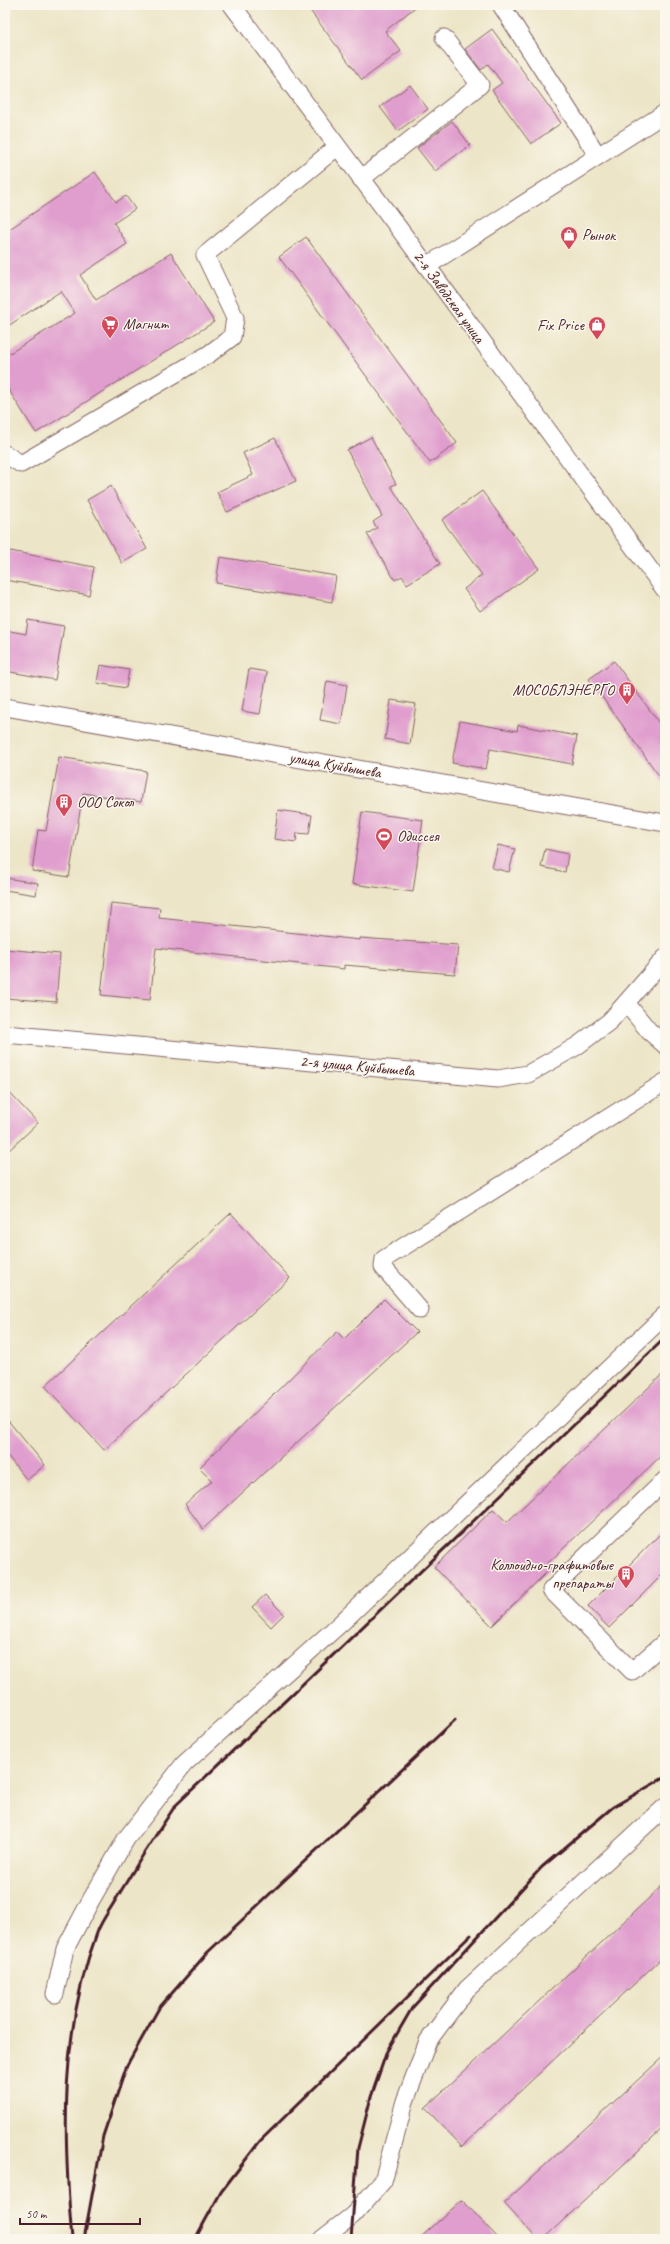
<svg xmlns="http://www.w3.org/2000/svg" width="670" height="2244" font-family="Caveat,sans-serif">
<rect width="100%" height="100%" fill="#fbf7ec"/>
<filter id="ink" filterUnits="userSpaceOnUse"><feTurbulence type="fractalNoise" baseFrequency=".025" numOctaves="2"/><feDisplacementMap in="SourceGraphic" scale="8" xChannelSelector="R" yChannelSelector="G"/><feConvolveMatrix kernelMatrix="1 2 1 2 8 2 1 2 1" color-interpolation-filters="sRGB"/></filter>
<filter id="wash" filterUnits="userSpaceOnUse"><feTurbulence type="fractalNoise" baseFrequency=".012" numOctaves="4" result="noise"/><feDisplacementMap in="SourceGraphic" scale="16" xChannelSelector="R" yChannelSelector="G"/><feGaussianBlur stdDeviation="0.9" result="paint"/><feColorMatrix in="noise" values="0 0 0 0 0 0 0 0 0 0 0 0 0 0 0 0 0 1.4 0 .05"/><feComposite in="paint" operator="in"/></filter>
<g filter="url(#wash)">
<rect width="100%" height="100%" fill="#ece5c7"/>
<g id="blocks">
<g fill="#e09ece">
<polygon points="306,5 418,5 385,31 401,51 362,80"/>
<polygon points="492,29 561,123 531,144 492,90 502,83 488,64 481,70 465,49"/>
<polygon points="410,85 428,109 398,131 380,107"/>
<polygon points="452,121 470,145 435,171 417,148"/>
<polygon points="95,172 116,202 126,196 135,209 114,223 127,244 80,275 96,300 171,253 214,322 36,433 5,384 5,356 75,313 61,291 5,328 5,232"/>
<polygon points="306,237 457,443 430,463 279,257"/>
<polygon points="371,437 396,484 391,486 440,564 407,584 402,576 395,580 367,534 377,528 373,522 382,516 347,450"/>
<polygon points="275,438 296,481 227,512 217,492 253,475 243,453"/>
<polygon points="111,486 147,549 122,563 87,500"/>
<polygon points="482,491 539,569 480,611 464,589 482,575 442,520"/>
<polygon points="5,550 94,567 89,595 5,580"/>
<polygon points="220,557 336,576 332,602 216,583"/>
<polygon points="28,620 64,626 55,680 5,671 5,630 26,634"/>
<polygon points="614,661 665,731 665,784 589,679"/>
<polygon points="100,665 129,670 126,688 97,683"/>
<polygon points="249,669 267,672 260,714 242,711"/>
<polygon points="327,681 347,685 341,724 320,720"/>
<polygon points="391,700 416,704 410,744 385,739"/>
<polygon points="460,721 517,731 518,725 577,736 572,764 490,749 486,769 452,763"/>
<polygon points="59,757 146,771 141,802 83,793 69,877 32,871 38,830 46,831"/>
<polygon points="278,810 312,815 309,834 297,833 296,842 274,839"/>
<polygon points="362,812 423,820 413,892 352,884"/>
<polygon points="498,845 515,849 509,872 492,868"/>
<polygon points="545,849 568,854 565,872 541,867"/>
<polygon points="5,878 38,883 36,895 5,890"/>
<polygon points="111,903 160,908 159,918 360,940 360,938 458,945 455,974 344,965 344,969 156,948 150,1000 101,995"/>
<polygon points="5,949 60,954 56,1002 5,998"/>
<polygon points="5,1088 38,1123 5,1154"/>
<polygon points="231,1213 290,1278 104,1450 45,1386"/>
<polygon points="384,1299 417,1332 203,1529 185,1504 212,1481 199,1468 337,1332 344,1339"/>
<polygon points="665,1372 665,1452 547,1564 551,1568 492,1626 434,1567 493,1509 507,1522"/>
<polygon points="5,1417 45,1465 27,1480 5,1453"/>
<polygon points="665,1529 665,1572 609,1628 588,1606"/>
<polygon points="265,1595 284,1614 271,1627 252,1607"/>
<polygon points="665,1883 665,1955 462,2146 425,2108"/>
<polygon points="665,2055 665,2126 543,2239 537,2239 504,2203"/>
<polygon points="462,2200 499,2239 419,2239"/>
</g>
</g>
</g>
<g filter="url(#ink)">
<use href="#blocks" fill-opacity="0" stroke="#836462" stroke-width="1"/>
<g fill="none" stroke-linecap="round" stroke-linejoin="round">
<g stroke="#836462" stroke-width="19">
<g id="minor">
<polyline points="232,5 427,266 665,590"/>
<polyline points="501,5 598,156"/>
<polyline points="361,179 480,85 444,38"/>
<polyline points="427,266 665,113"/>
<polyline points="5,454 21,464 209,354 232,337 235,318 205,255 337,147"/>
<polyline points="5,707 665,823"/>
<polyline points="626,1003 649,1031 665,1045"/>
<polyline points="5,1034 498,1079 528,1074 577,1046 610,1021 665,958"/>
<polyline points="420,1310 383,1267 384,1259 665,1082"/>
<polyline points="665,1480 551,1590 632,1671 665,1642"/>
<polyline points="55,1994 65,1949 91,1900 126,1839 184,1764 340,1624 665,1315"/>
<polyline points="322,2239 353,2215 383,2181 405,2101 428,2041 467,1989 665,1807"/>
</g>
</g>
<use href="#minor" stroke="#fff" stroke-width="17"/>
<g stroke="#4a1f2b" stroke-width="3">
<path d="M 72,2239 C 63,2137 60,2031 97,1933 C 101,1921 110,1910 116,1899 C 135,1867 154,1837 175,1806 L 665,1338"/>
<polyline points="84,2239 103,2136 127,2065 159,2008 208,1952 455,1720"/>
<polyline points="195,2239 221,2192 260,2141 471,1935"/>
<polyline points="351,2239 358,2148 371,2097 387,2051 412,2008 542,1867 613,1807 665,1777"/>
</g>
</g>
</g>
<defs>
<g id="shop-pin" transform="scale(0.9)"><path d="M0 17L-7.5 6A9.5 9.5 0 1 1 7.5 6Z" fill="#d1495b" stroke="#fbf7ec"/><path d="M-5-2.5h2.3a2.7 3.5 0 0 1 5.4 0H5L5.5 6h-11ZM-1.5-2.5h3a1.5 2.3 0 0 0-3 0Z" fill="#fff"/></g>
<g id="supermarket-pin" transform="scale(0.9)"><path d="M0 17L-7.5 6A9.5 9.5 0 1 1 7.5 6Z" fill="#d1495b" stroke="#fbf7ec"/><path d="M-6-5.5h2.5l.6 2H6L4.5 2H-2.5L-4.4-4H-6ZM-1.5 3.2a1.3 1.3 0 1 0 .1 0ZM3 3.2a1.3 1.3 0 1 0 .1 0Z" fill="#fff"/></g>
<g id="building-pin" transform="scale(0.9)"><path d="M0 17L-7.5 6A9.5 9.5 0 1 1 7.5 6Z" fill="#d1495b" stroke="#fbf7ec"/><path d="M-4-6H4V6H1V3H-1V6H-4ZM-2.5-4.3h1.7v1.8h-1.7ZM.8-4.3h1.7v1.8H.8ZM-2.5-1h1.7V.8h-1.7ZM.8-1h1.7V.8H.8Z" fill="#fff"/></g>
<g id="stadium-pin" transform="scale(0.9)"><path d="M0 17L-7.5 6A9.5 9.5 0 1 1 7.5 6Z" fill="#d1495b" stroke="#fbf7ec"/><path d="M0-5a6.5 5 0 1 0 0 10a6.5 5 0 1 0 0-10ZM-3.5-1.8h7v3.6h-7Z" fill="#fff"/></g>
</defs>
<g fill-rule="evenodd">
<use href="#shop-pin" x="569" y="235"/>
<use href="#supermarket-pin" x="110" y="324"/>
<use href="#shop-pin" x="597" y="325"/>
<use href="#building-pin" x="627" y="690"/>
<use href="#building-pin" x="64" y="802"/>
<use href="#stadium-pin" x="384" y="836"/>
<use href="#building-pin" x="626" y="1574"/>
</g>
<g text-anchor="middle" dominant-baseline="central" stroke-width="3" stroke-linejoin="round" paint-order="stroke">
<g font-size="16" fill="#4a1f2b" stroke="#fbf7ec" text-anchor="start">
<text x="582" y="235">Рынок</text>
<text x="123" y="324">Магнит</text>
<text x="584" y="325" text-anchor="end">Fix Price</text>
<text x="614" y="690" text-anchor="end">МОСОБЛЭНЕРГО</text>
<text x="77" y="802">ООО Сокол</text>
<text x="397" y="836">Одиссея</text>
<text x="613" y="1565" text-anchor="end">Коллоидно-графитовые<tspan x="613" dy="18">препараты</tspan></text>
</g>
<g font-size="16" fill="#4a1f2b" stroke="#fbf7ec">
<text transform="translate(449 297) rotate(54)">2-я Заводская улица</text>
<text transform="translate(335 765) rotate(10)">улица Куйбышева</text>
<text transform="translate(357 1066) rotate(5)">2-я улица Куйбышева</text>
</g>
</g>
<rect width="670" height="2244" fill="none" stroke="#fbf7ec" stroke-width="20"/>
<path d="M20 2218v6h120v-6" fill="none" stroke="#4a1f2b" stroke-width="2"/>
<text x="26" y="2218" font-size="12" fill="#4a1f2b" stroke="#fbf7ec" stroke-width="3" paint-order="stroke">50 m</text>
</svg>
